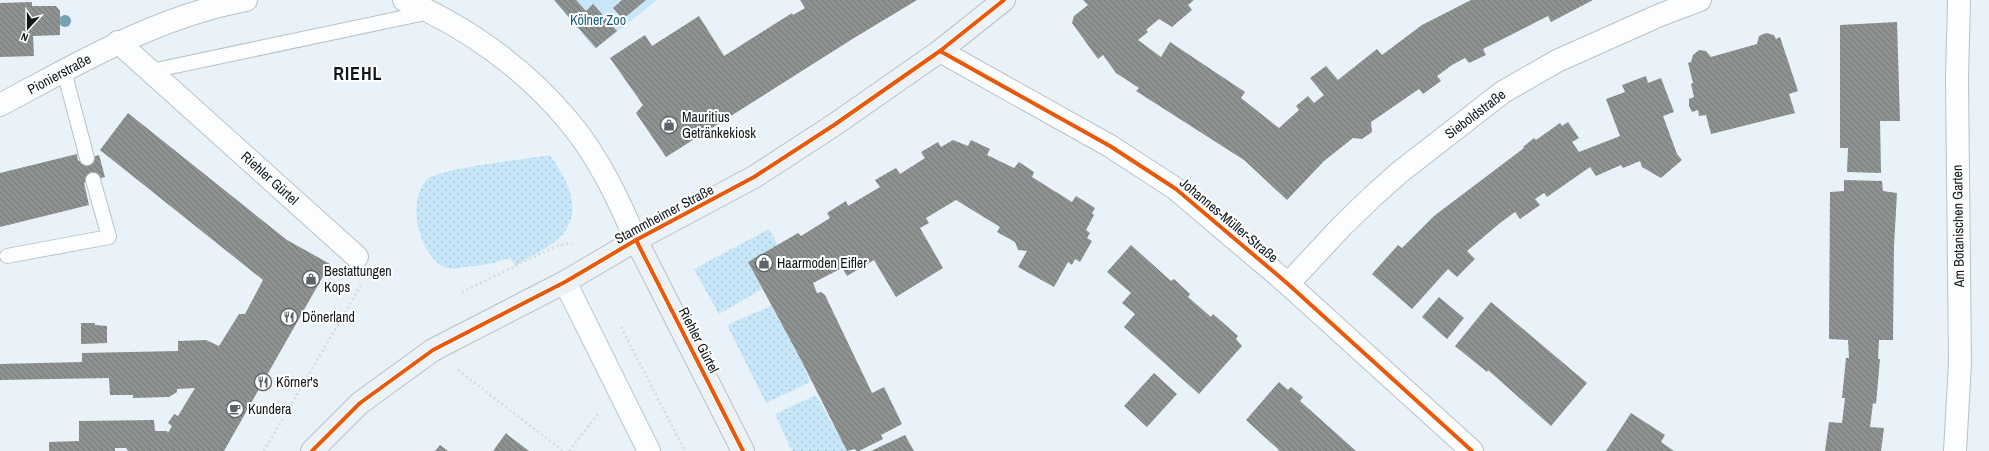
<svg xmlns="http://www.w3.org/2000/svg" width="1989" height="451" font-family="'Archivo Narrow',sans-serif">
<defs>
<pattern id="grass-dots" width="8" height="8" patternUnits="userSpaceOnUse"><rect width="8" height="8" fill="#c7e6f8"/><path d="M2 2h.1M6 6h.1" fill="none" stroke="#aac5d4" stroke-width="1.8" stroke-linecap="round"/></pattern>
<pattern id="building-back-hatch" width="6" height="6" patternUnits="userSpaceOnUse"><rect width="6" height="6" fill="#8e9291"/><path d="M-1 5l2 2M0 0l6 6M5-1l2 2" fill="none" stroke="#737676"/></pattern>
</defs>
<rect width="100%" height="100%" fill="#e8f2f8"/>
<g fill="url(#grass-dots)">
<path d="M 550,155 C 567,180 586,212 559,238 C 547,249 529,257 515,266 L 511,259 L 506,259 C 491,264 479,266 464,267 C 458,268 454,270 447,268 C 419,258 405,199 428,179 C 441,168 529,159 550,155 Z"/>
<polygon points="769,229 778,246 748,262 762,289 719,314 694,269"/>
<polygon points="771,306 800,358 810,382 766,403 727,325"/>
<polygon points="816,395 847,451 792,451 775,414"/>
</g>
<polygon fill="#c7e6f8" points="554,0 657,0 595,49"/>
<g fill="url(#building-back-hatch)">
<polygon points="554,0 576,0 586,11 593,4 617,31 596,48"/>
<polygon points="622,0 646,0 623,19 613,8"/>
<polygon points="800,0 917,0 854,38 666,157 636,113 643,105 610,58 645,35 652,46 699,16 750,97 724,56 792,13 793,15 805,8"/>
<polygon points="1083,0 1194,0 1188,5 1192,10 1172,27 1159,19 1146,30 1148,32 1138,40 1161,57 1170,42 1245,92 1241,98 1279,128 1299,110 1296,106 1308,96 1314,103 1324,95 1310,78 1326,66 1338,80 1377,49 1382,55 1422,25 1471,0 1593,0 1551,22 1548,16 1483,49 1486,55 1469,63 1465,58 1452,65 1437,76 1441,81 1423,94 1419,89 1371,122 1372,132 1362,139 1353,138 1324,161 1287,200 1244,160 1136,91 1139,88 1116,73 1103,55 1098,59 1072,23 1074,16 1088,5"/>
<polygon points="32,2 32,6 56,6 60,11 60,35 33,36 34,56 0,57 0,3"/>
<polygon points="1897,22 1900,121 1880,121 1881,173 1847,172 1848,148 1840,148 1840,25"/>
<polygon points="1766,33 1774,35 1776,39 1780,37 1798,91 1789,94 1795,113 1711,134 1706,115 1699,116 1698,110 1692,112 1689,106 1689,99 1694,97 1691,84 1693,83 1688,63 1691,62 1693,55 1699,50 1706,51 1711,57 1757,44 1759,36"/>
<polygon points="1646,76 1648,83 1661,78 1674,112 1663,116 1677,154 1682,160 1661,178 1642,167 1640,161 1623,168 1621,165 1596,176 1590,167 1547,197 1544,193 1535,199 1540,205 1520,219 1515,212 1500,223 1467,251 1475,259 1457,277 1448,269 1412,309 1372,274 1398,245 1402,248 1434,216 1524,148 1523,147 1534,138 1536,140 1560,123 1562,126 1568,122 1579,138 1572,142 1579,152 1620,136 1606,99 1625,92 1622,85"/>
<polygon points="128,113 287,240 330,264 224,451 128,451 126,448 115,448 115,451 49,451 49,442 79,441 79,421 154,420 155,431 167,431 168,433 172,426 168,423 174,414 178,416 195,388 177,389 177,392 169,397 133,398 133,395 110,395 109,378 0,380 0,364 82,362 82,353 178,351 178,341 206,340 219,346 239,314 245,314 263,280 100,150"/>
<polygon points="953,140 968,146 971,140 990,149 987,155 1014,168 1019,162 1034,172 1032,177 1072,202 1076,196 1095,208 1092,213 1094,215 1086,230 1090,233 1087,238 1092,241 1080,262 1075,259 1072,265 1068,262 1054,287 1018,267 1027,251 1018,250 1015,242 997,232 1000,227 956,200 926,218 929,223 920,228 943,268 896,297 874,260 847,276 842,268 813,283 817,293 821,292 825,295 872,393 884,387 902,424 881,435 883,439 859,451 856,451 855,449 847,451 800,358 748,262 798,233 801,236 830,218 827,213 846,201 848,206 880,187 875,180 896,168 900,174 925,158 921,152 938,142 941,147"/>
<polygon points="77,154 78,161 99,155 105,177 84,183 89,205 0,227 0,173"/>
<polygon points="1844,180 1882,181 1883,191 1897,193 1894,246 1893,340 1879,340 1878,359 1880,359 1878,382 1876,404 1873,403 1870,427 1884,428 1881,451 1825,451 1829,422 1842,423 1845,398 1842,398 1846,358 1849,358 1848,340 1829,339 1830,192 1844,191"/>
<polygon points="1131,245 1171,281 1174,279 1190,294 1188,297 1211,317 1213,314 1238,336 1236,339 1242,346 1199,394 1124,327 1135,314 1122,303 1131,293 1107,272"/>
<polygon points="1439,297 1464,318 1447,339 1422,317"/>
<polygon points="1491,302 1587,383 1551,426 1488,370 1487,372 1455,346"/>
<polygon points="81,323 95,323 95,325 107,326 107,343 81,344"/>
<polygon points="1154,373 1177,394 1147,427 1124,406"/>
<polygon points="1279,382 1288,390 1291,387 1303,397 1300,401 1356,451 1278,451 1279,450 1246,420"/>
<polygon points="1631,413 1665,435 1661,442 1674,451 1606,451"/>
<polygon points="506,433 508,435 529,451 493,451"/>
<polygon points="905,435 914,451 871,451"/>
<polygon points="440,445 448,451 435,451"/>
</g>
<g fill="none" stroke-linecap="round" stroke-linejoin="round">
<g stroke="#b9c2c6" stroke-width="16">
<g id="lane">
<polyline points="64,71 87,158"/>
<polyline points="151,71 430,12"/>
<polyline points="7,256 109,237 93,180"/>
</g>
</g>
<g stroke="#b9c2c6" stroke-width="24">
<g id="street">
<path d="M 404,0 C 468,27 527,70 571,124 C 599,158 618,199 636,240"/>
<polyline points="118,42 357,257"/>
<polyline points="940,51 1110,146 1176,189 1288,284 1472,451"/>
<path d="M 0,105 C 79,63 156,17 246,0"/>
<polyline points="565,282 649,451"/>
<polyline points="1288,284 1342,226 1373,196 1400,172 1503,92 1557,61 1660,15 1700,0"/>
<polyline points="1955,451 1960,363 1957,79 1959,0"/>
</g>
</g>
<g stroke="#b9c2c6" stroke-width="24">
<g id="secondary">
<polyline points="636,240 743,451"/>
<polyline points="312,451 360,403 433,350 565,282 636,240 754,177 834,125 940,51 1004,0"/>
</g>
</g>
<g stroke="#d8dbdd" stroke-width="2.5" stroke-dasharray="2 3" stroke-linecap="butt">
<polyline points="462,292 557,246 572,243"/>
<polyline points="621,327 685,451"/>
<polyline points="458,370 563,451"/>
<polyline points="264,451 361,285"/>
<polyline points="569,451 598,414"/>
</g>
<use href="#lane" stroke="#fcfdfe" stroke-width="14"/>
<use href="#street" stroke="#fcfdfe" stroke-width="22"/>
<use href="#secondary" stroke="#ecf2f5" stroke-width="22"/>
<g stroke="#fff" stroke-width="6">
<g id="cycleway">
<polyline points="940,51 1110,146 1176,189 1288,284 1472,451"/>
<polyline points="636,240 743,451"/>
<polyline points="312,451 360,403 433,350 565,282 636,240 754,177 834,125 940,51 1004,0"/>
</g>
</g>
<use href="#cycleway" stroke="#e8590c" stroke-width="4"/>
</g>
<circle fill="#74a1b6" cx="65" cy="21" r="6"/>
<defs>
<g id="shop-ring" transform="scale(0.9)"><circle r="9.5" fill="#fff" stroke="#5c6469" stroke-width="1.5"/><path d="M-5-2.5h2.3a2.7 3.5 0 0 1 5.4 0H5L5.5 6h-11ZM-1.5-2.5h3a1.5 2.3 0 0 0-3 0Z" fill="#5c6469"/></g>
<g id="restaurant-ring" transform="scale(0.9)"><circle r="9.5" fill="#fff" stroke="#5c6469" stroke-width="1.5"/><path d="M-5-6h1v4h1v-4h1v4h1v-4h1v5L-1.5 .5V6h-2V.5L-5-1ZM5-6V6H3V1.5H1.5Q1.5-4 5-6Z" fill="#5c6469"/></g>
<g id="cafe-ring" transform="scale(0.9)"><circle r="9.5" fill="#fff" stroke="#5c6469" stroke-width="1.5"/><path d="M-5.5-4.5H6V0H3Q3 3.5 0 3.5H-2.5Q-5.5 3.5-5.5 0ZM3-3.2v2h1.7v-2ZM-6 4.5H4V6H-6Z" fill="#5c6469"/></g>
</defs>
<g fill-rule="evenodd">
<use href="#shop-ring" x="669" y="125"/>
<use href="#shop-ring" x="764" y="263"/>
<use href="#shop-ring" x="311" y="279"/>
<use href="#restaurant-ring" x="289" y="317"/>
<use href="#restaurant-ring" x="263" y="382"/>
<use href="#cafe-ring" x="235" y="409"/>
</g>
<g text-anchor="middle" dominant-baseline="central" stroke-width="4" stroke-linejoin="round" paint-order="stroke">
<g font-size="14" fill="#165e80" stroke="#fff">
<text x="598" y="20">Kölner Zoo</text>
</g>
<g font-size="14" fill="#10181c" stroke="#fff">
<text transform="translate(59 74) rotate(-28)">Pionierstraße</text>
<text transform="translate(1475 114) rotate(-37)">Sieboldstraße</text>
<text transform="translate(270 178) rotate(42)">Riehler Gürtel</text>
<text transform="translate(664 214) rotate(-28)">Stammheimer Straße</text>
<text transform="translate(1229 220) rotate(40)">Johannes-Müller-Straße</text>
<text transform="translate(1958 226) rotate(-91)">Am Botanischen Garten</text>
<text transform="translate(699 340) rotate(63)">Riehler Gürtel</text>
</g>
<g font-size="14" fill="#10181c" stroke="#fff" text-anchor="start">
<text x="682" y="117">Mauritius<tspan x="682" dy="16">Getränkekiosk</tspan></text>
<text x="777" y="263">Haarmoden Eifler</text>
<text x="324" y="271">Bestattungen<tspan x="324" dy="16">Kops</tspan></text>
<text x="302" y="317">Dönerland</text>
<text x="276" y="382">Körner's</text>
<text x="248" y="409">Kundera</text>
</g>
<g font-size="18" font-weight="bold" letter-spacing="1" fill="#10181c" stroke="#fff">
<text x="358" y="73">RIEHL</text>
</g>
</g>
<g transform="translate(28 28) rotate(201)" stroke="#ffffff" stroke-width="3" paint-order="stroke">
<path d="M0-3L7 15L0 10L-7 15Z" fill="#10181c"/>
<text y="-6" font-size="11" font-weight="bold" text-anchor="middle" fill="#10181c">N</text>
</g>
</svg>
